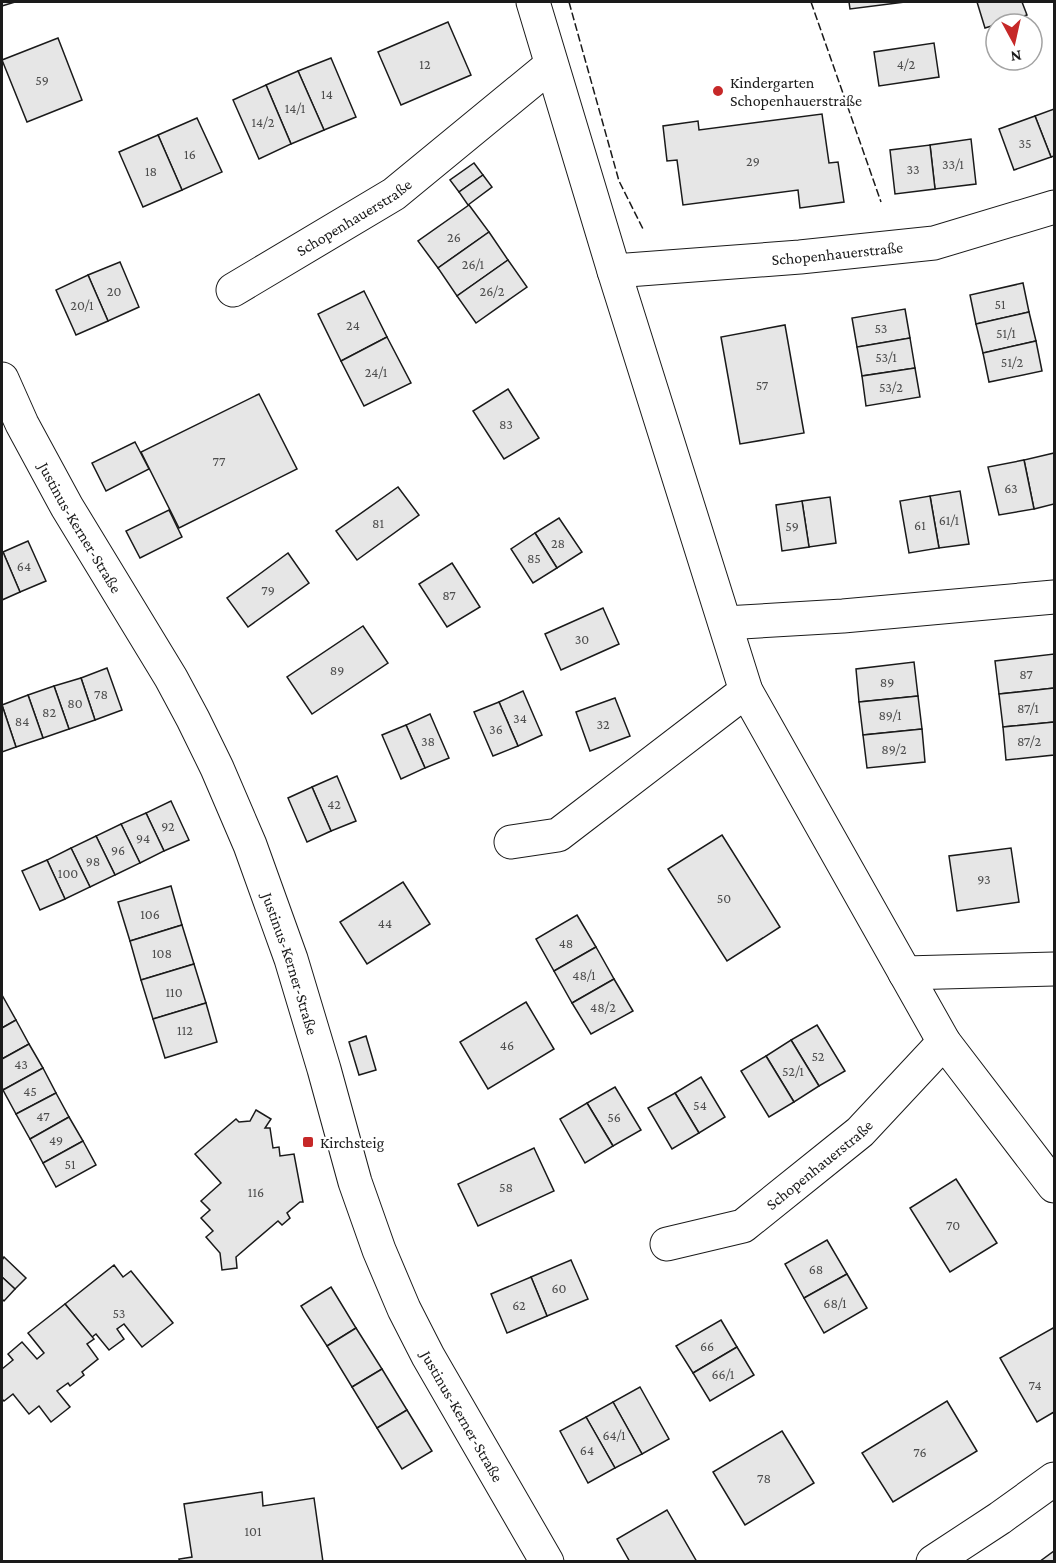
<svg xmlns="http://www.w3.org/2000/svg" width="1056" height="1563" font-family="'Crimson Pro',serif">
<rect width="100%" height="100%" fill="#fff"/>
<g fill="#e6e6e6" stroke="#1a1a1a" stroke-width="1.5">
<polygon points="2,2 15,2 2,6"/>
<polygon points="849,2 905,2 850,9"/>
<polygon points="977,2 1022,2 1027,15 985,28"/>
<polygon points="448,22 471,75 401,105 378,52"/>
<polygon points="58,38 82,100 27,122 2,60"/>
<polygon points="934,43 939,77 879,86 874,52"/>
<polygon points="331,58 356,117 324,130 298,71"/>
<polygon points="298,71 324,130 291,144 266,85"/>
<polygon points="266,85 291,144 259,159 233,100"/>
<polygon points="1054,109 1054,156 1051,157 1035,116"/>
<polygon points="822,114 829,163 838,162 844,202 800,208 798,190 683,205 677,160 667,161 663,126 698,121 699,130"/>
<polygon points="1035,116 1051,157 1014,170 999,129"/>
<polygon points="197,118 222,172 182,190 158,135"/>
<polygon points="158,135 182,190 143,207 119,152"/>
<polygon points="971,139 976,184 935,189 930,145"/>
<polygon points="930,145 935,189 895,194 890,150"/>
<polygon points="474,163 483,175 459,192 450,180"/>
<polygon points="483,175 492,187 468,205 459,192"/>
<polygon points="469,205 489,232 438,268 418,241"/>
<polygon points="489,232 508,260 457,296 438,268"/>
<polygon points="508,260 527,287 476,323 457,296"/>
<polygon points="120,262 139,307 108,321 88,275"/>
<polygon points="88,275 108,321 76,335 56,290"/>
<polygon points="1023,283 1029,312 976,324 970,295"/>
<polygon points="364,291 387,337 341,361 318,314"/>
<polygon points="905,309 910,338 857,347 852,318"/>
<polygon points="1029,312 1036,341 983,353 976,324"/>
<polygon points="785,325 804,433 740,444 721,337"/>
<polygon points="387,337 411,383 364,406 341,361"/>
<polygon points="910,338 915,368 862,376 857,347"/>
<polygon points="1036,341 1042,371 989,382 983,353"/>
<polygon points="915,368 920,397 866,406 862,376"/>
<polygon points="508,389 539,438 504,459 473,411"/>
<polygon points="259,394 297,469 179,528 141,452"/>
<polygon points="135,442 149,469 106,491 92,463"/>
<polygon points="1054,453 1054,504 1034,509 1024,460"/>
<polygon points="1024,460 1034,509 999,515 988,467"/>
<polygon points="398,487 419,515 357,560 336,531"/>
<polygon points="960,491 969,544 939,548 930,496"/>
<polygon points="930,496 939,548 909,553 900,501"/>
<polygon points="830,497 836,543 809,547 802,501"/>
<polygon points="802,501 809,547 782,551 776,505"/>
<polygon points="169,510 182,537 140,558 126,531"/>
<polygon points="559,518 582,552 557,568 535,533"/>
<polygon points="535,533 557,568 533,583 511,549"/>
<polygon points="28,541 46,581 20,592 3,552"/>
<polygon points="2,552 3,552 20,592 2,600"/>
<polygon points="288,553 309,583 248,627 227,598"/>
<polygon points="452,563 480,607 447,627 419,584"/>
<polygon points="603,608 619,644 561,670 545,634"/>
<polygon points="363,626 388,663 312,714 287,677"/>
<polygon points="1054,654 1054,688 999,694 995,661"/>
<polygon points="914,662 918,696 859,702 856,669"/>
<polygon points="107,668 122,710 95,720 81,678"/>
<polygon points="81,678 95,720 69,729 54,686"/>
<polygon points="54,686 69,729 43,738 28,695"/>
<polygon points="1054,688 1054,722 1003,727 999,694"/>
<polygon points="523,691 542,735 518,746 499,702"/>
<polygon points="28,695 43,738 16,747 2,705"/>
<polygon points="918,696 922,729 863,735 859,702"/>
<polygon points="615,698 630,736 590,751 576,712"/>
<polygon points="499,702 518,746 493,756 474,712"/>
<polygon points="2,705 16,747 2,752"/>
<polygon points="430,714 449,758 425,768 406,725"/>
<polygon points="1054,722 1054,755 1006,760 1003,727"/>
<polygon points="406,725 425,768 401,779 382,735"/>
<polygon points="922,729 925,762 867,768 863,735"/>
<polygon points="337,776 356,821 331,831 312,787"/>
<polygon points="312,787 331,831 307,842 288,798"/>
<polygon points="171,801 189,840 164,851 146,813"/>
<polygon points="146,813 164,851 140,863 121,824"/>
<polygon points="121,824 140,863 115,875 96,836"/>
<polygon points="722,835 780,927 727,961 668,869"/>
<polygon points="96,836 115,875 90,887 71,848"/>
<polygon points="71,848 90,887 65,899 47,860"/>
<polygon points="1011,848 1019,902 957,911 949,856"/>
<polygon points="47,860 65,899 40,910 22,871"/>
<polygon points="403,882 430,924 367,964 340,922"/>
<polygon points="171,886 182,925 130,941 118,902"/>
<polygon points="577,915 596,947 554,971 536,939"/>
<polygon points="182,925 194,964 141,980 130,941"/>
<polygon points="596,947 614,979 572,1003 554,971"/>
<polygon points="194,964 206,1003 153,1019 141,980"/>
<polygon points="614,979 633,1011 591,1034 572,1003"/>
<polygon points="2,995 16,1020 2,1028"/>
<polygon points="526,1002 554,1049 488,1089 460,1042"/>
<polygon points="206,1003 217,1042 165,1058 153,1019"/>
<polygon points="16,1020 29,1044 2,1059 2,1028"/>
<polygon points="817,1025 845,1071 819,1086 791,1040"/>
<polygon points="366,1036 376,1070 359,1075 349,1042"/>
<polygon points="791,1040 819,1086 794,1102 766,1056"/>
<polygon points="29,1044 43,1068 3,1090 2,1087 2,1059"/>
<polygon points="766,1056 794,1102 769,1117 741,1071"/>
<polygon points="43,1068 56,1093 16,1114 3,1090"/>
<polygon points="701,1077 725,1117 699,1133 675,1093"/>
<polygon points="615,1087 641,1130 613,1146 587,1103"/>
<polygon points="56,1093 69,1117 30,1139 16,1114"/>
<polygon points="675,1093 699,1133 672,1149 648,1108"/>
<polygon points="587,1103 613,1146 585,1163 560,1119"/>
<polygon points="256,1110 271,1119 265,1128 270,1128 273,1148 279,1147 280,1156 294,1154 303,1202 300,1202 287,1213 290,1218 282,1225 278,1221 236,1257 237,1268 222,1270 220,1253 206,1237 213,1231 201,1218 210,1210 201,1201 221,1183 195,1154 236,1119 239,1122 250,1121"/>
<polygon points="69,1117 83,1141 43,1163 30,1139"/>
<polygon points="83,1141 96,1165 56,1187 43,1163"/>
<polygon points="534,1148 554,1191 478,1226 458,1184"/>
<polygon points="956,1179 997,1243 950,1272 910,1208"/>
<polygon points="827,1240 847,1274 804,1298 785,1264"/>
<polygon points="4,1257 26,1278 15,1289 2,1277 2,1260"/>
<polygon points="571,1260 588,1299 547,1316 531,1277"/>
<polygon points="114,1265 123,1277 131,1271 173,1323 142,1347 124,1324 117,1329 124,1339 109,1350 96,1334 92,1337 65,1304"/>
<polygon points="847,1274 867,1308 824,1333 804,1298"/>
<polygon points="2,1277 15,1289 4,1301 2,1299"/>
<polygon points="531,1277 547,1316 507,1333 491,1294"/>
<polygon points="331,1287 356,1328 327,1346 301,1306"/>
<polygon points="65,1304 94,1339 87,1344 98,1359 82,1372 84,1375 70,1386 68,1383 57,1391 70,1407 51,1422 39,1406 29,1414 13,1394 4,1401 2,1399 2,1369 13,1360 8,1354 22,1342 37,1359 44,1353 28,1333"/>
<polygon points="721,1320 737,1347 693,1373 676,1346"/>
<polygon points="356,1328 382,1369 352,1387 327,1346"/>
<polygon points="1053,1328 1054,1330 1054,1412 1037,1422 1000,1358"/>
<polygon points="737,1347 754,1375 710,1401 693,1373"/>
<polygon points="382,1369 407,1410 377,1428 352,1387"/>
<polygon points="640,1387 669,1439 642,1454 613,1402"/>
<polygon points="947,1401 977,1451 893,1502 862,1453"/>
<polygon points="613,1402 642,1454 615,1468 586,1417"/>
<polygon points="407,1410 432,1451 402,1469 377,1428"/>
<polygon points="586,1417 615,1468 588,1483 560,1431"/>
<polygon points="782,1431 814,1483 745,1525 713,1472"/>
<polygon points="262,1492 263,1506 314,1498 323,1562 180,1562 179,1559 192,1557 184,1504"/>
<polygon points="667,1510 697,1562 630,1562 617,1539"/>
<polygon points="1054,1551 1054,1562 1039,1562"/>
</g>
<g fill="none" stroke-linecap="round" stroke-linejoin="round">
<g stroke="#1a1a1a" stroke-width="35">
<g id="minor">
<polyline points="533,2 614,271 746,691 944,1042 1054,1186"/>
<path id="s1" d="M 614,271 L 800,257 L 934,243 L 1054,207"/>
<path id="s2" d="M 233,290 L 394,194 L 551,65"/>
<path id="s3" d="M 2,379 L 22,424 L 67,507 L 171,678 L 193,719 L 217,768 L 250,845 L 291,959 L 324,1069 L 355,1182 L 379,1250 L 404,1309 L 428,1356 L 547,1562"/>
<polyline points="725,623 843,616 1054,597"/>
<polyline points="511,842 558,835 746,691"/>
<polyline points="905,973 1054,969"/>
<path id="s4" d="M 667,1244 L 743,1226 L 860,1132 L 944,1042"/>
<polyline points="933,1562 1000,1518 1054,1479"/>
</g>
</g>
<use href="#minor" stroke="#fff" stroke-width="33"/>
<g stroke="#1a1a1a" stroke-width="1.5" stroke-dasharray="8 3" stroke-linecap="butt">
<polyline points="569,2 619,181 644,231"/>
<polyline points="811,2 881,202"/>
</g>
</g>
<g fill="#c62828" stroke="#fff" stroke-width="2">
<circle cx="718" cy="91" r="6"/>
<rect x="302" y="1136" width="12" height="12" rx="3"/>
</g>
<g text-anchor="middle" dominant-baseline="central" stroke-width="4.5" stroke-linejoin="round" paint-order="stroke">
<g font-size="14" fill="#4d4d4d">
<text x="425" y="64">12</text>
<text x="906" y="64">4/2</text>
<text x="42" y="80">59</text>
<text x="327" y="94">14</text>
<text x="295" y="108">14/1</text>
<text x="263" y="122">14/2</text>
<text x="1025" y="143">35</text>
<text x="190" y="154">16</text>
<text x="753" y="161">29</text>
<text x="953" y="164">33/1</text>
<text x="913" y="169">33</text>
<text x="151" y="171">18</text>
<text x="454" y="237">26</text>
<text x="473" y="264">26/1</text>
<text x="114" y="291">20</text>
<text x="492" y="291">26/2</text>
<text x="1000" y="304">51</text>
<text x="82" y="305">20/1</text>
<text x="353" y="325">24</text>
<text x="881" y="328">53</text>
<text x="1006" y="333">51/1</text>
<text x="886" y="357">53/1</text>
<text x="1012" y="362">51/2</text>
<text x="376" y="372">24/1</text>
<text x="762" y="385">57</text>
<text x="891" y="387">53/2</text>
<text x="506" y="424">83</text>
<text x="219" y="461">77</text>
<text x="1011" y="488">63</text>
<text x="949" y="520">61/1</text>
<text x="378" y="523">81</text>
<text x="920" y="525">61</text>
<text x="792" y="526">59</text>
<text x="558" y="543">28</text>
<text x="534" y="558">85</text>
<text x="24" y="566">64</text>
<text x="268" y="590">79</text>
<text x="449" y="595">87</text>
<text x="582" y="639">30</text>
<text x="337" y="670">89</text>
<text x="1026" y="674">87</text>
<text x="887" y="682">89</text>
<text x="101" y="694">78</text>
<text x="75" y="703">80</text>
<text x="1028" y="708">87/1</text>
<text x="49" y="712">82</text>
<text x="890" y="715">89/1</text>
<text x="520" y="718">34</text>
<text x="22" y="721">84</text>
<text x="603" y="724">32</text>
<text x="496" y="729">36</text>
<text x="428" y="741">38</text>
<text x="1029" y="741">87/2</text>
<text x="894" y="749">89/2</text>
<text x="334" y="804">42</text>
<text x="168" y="826">92</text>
<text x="143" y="838">94</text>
<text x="118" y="850">96</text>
<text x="93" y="861">98</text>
<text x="68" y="873">100</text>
<text x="984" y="879">93</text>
<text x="724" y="898">50</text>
<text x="150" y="914">106</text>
<text x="385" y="923">44</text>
<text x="566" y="943">48</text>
<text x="162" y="953">108</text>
<text x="584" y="975">48/1</text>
<text x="174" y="992">110</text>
<text x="603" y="1007">48/2</text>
<text x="185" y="1030">112</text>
<text x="507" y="1045">46</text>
<text x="818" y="1056">52</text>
<text x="21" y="1064">43</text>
<text x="793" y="1071">52/1</text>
<text x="30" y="1091">45</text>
<text x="700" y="1105">54</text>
<text x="43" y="1116">47</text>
<text x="614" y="1117">56</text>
<text x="56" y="1140">49</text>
<text x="70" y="1164">51</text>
<text x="506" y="1187">58</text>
<text x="256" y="1192">116</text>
<text x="953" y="1225">70</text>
<text x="816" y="1269">68</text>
<text x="559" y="1288">60</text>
<text x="835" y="1303">68/1</text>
<text x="519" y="1305">62</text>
<text x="119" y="1313">53</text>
<text x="707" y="1346">66</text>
<text x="723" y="1374">66/1</text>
<text x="1035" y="1385">74</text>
<text x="614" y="1435">64/1</text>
<text x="587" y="1450">64</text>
<text x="920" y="1452">76</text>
<text x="764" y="1478">78</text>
<text x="253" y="1531">101</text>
</g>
<g font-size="16" fill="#1a1a1a" stroke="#fff" text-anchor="start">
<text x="730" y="82">Kindergarten<tspan x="730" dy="18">Schopenhauerstraße</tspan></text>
<text x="320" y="1142">Kirchsteig</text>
</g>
<g font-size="16" fill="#1a1a1a" stroke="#fff">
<text stroke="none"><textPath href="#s2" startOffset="141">Schopenhauerstraße</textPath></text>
<text stroke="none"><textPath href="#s1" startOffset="224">Schopenhauerstraße</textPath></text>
<text stroke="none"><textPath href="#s3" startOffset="168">Justinus-Kerner-Straße</textPath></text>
<text stroke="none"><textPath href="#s3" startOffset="654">Justinus-Kerner-Straße</textPath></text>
<text stroke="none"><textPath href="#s4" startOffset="176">Schopenhauerstraße</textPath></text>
<text stroke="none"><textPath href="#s3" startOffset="1140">Justinus-Kerner-Straße</textPath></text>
</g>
</g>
<rect width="1056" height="1563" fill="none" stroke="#1a1a1a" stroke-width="6"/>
<g transform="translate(1014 42) rotate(172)"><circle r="28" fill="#ffffff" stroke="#a3a3a3" stroke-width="1.5"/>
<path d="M0-4.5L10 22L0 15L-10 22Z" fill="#c62828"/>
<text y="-9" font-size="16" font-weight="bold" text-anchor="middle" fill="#1a1a1a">N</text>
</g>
</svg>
